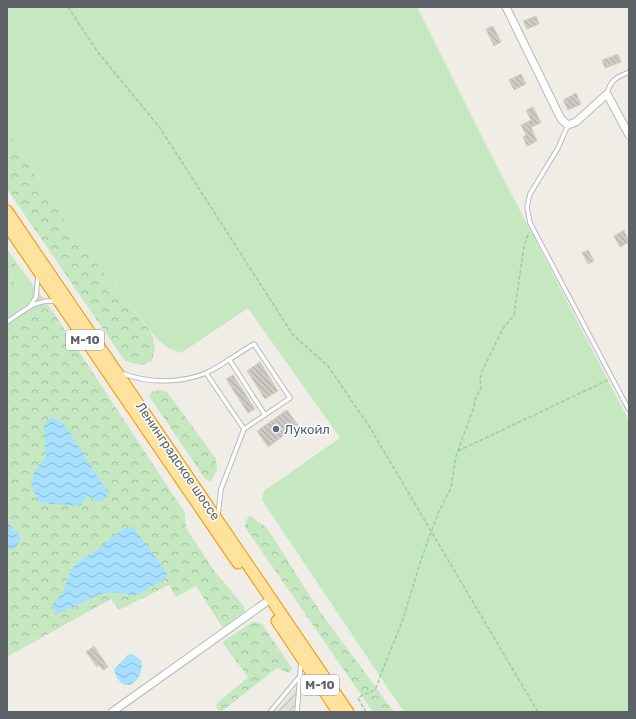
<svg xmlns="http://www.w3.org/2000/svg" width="636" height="719" font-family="Rubik,sans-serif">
<defs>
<pattern id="industrial-furrows" width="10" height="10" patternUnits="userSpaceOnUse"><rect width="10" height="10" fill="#e1dfda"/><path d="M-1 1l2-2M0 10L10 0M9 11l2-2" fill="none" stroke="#bab8b5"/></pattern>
<pattern id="forest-crowns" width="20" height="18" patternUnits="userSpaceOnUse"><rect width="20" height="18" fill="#c5e8c1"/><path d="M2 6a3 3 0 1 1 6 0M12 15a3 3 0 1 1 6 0" fill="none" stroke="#a3bfa1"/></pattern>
<pattern id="water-waves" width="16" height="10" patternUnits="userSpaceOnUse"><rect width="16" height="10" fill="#a7e0ff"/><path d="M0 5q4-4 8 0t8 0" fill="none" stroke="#8bb9d2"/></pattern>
<pattern id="building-back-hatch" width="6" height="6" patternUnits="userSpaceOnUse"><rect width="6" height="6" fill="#cdc9c5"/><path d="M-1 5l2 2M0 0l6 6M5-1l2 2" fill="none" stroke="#aaa7a4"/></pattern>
</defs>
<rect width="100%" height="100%" fill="#f0ede6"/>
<polygon fill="url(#industrial-furrows)" points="295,689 297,691 295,712 276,712"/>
<g fill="#c5e8c1">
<polygon points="7,7 417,7 483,139 629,421 629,712 404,712 262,500 264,491 340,438 248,308 181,353 168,348 158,340 81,244 7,131"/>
<path d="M 16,262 L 53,312 L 45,309 L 7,328 L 7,305 L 17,294 C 17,286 12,282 12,274 L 16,269 Z"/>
</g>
<g fill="url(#forest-crowns)">
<polygon points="7,131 81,244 151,332 155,347 152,361 141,365 125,361 7,189"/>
<path d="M 7,249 L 16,262 L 16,269 L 12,274 C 12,282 17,286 17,294 L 7,305 Z"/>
<polygon points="45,309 53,312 185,513 186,528 215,572 243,605 245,610 244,616 224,630 196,586 176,597 169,585 119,610 111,599 7,657 7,328 34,310"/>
<polygon points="163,390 168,393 216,459 217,470 211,482 204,477 149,396 153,391"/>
<polygon points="250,516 267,528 319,610 394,712 373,712 245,527 246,520"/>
<polygon points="254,621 262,624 292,668 292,670 288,673 277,668 221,712 217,709 216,704 248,677 222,642"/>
</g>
<g fill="url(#water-waves)">
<polygon points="52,417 64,424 109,494 102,501 86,497 80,506 40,503 31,485 35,470 46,457 44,425"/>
<polygon points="7,522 21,537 16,548 7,550"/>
<polygon points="126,527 133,527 167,573 165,579 134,596 122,593 103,593 55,615 53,603 63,592 71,569 81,559 95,551"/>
<path d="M 132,654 L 141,660 C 146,680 121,700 114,669 L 128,655 Z"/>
</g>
<g fill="url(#building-back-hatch)" stroke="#d5cec3">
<polygon points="536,16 539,24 527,29 523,21"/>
<polygon points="493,26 501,42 494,46 486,29"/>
<polygon points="618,54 621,62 605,68 602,60"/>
<polygon points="521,74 526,84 514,90 509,80"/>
<polygon points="576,93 581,104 568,110 563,100"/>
<polygon points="533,107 541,123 531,127 537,141 527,146 523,137 526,135 521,125 531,120 526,110"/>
<polygon points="624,230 629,242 620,247 614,236"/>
<polygon points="588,250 594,261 588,264 582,253"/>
<polygon points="260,362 278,391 265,399 247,371"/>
<polygon points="233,375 255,409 248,413 226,379"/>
<polygon points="287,410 298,425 268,447 257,431"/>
<polygon points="94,646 108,667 103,670 99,665 97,667 86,652"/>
</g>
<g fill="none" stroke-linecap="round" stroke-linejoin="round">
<g stroke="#b6b9bd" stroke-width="5.5">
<g id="service">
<path d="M 607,94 C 610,80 617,77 629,72"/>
<polyline points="568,125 558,148 530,194 527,207 530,223 629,410"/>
<polyline points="30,306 36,297 38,276"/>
<path d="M 7,322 C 21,313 38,297 56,302"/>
<polyline points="229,359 265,415"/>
<path d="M 121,373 C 147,383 179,384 206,373 C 222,366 238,353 254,344 L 290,398 L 244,429 L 221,489 L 218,515"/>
<polyline points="206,373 244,429"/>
<polyline points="270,712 300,676"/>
<polyline points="297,712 301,663"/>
</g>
</g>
<g stroke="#b6b9bd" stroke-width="9">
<g id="minor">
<polyline points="506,7 561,119 568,125 576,122 607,94 629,135"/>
<polyline points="112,712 265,603"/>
</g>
</g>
<g stroke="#f69400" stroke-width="13">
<g id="trunk">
<polyline points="7,211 348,712"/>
<polyline points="7,225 238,563"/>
<polyline points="277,621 338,712"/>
</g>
</g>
<g stroke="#9bcca5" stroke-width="1.5" stroke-dasharray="4 2" stroke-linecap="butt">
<polyline points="68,7 97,51 160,128 293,335 328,366 369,426 538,712"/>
<polyline points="458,451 608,380"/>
<path d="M 366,712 L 358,698 C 368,690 376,696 379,679 L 402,622 L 421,560 L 439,511 L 451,488 L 456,456 L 474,407 L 475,399 L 481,388 L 480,379 L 482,372 L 502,330 L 514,315 L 524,246 L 529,232"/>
</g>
<use href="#service" stroke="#fff" stroke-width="3.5"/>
<use href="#minor" stroke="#fff" stroke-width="7"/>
<use href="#trunk" stroke="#ffe29d" stroke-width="11"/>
</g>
<circle fill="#5c6f8a" stroke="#fff" stroke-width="1.5" cx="276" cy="429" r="4"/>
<g text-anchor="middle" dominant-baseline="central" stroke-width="3" stroke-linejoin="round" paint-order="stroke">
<g fill="#fff" stroke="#8e9195" stroke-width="1">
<rect x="66" y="330" width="38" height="20" rx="3"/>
<rect x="301" y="675" width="38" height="20" rx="3"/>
</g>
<g font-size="12" font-weight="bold" fill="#5d6267">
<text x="85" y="340">М-10</text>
<text x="320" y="685">М-10</text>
</g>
<g font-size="13" fill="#4e5e75" stroke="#fff" text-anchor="start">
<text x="284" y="429">Лукойл</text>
</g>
<g font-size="13" fill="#5d6267" stroke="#fff">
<text transform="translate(178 461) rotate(56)">Ленинградское шоссе</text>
</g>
</g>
<rect width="636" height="719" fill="none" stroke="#5d6267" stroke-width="16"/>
</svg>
